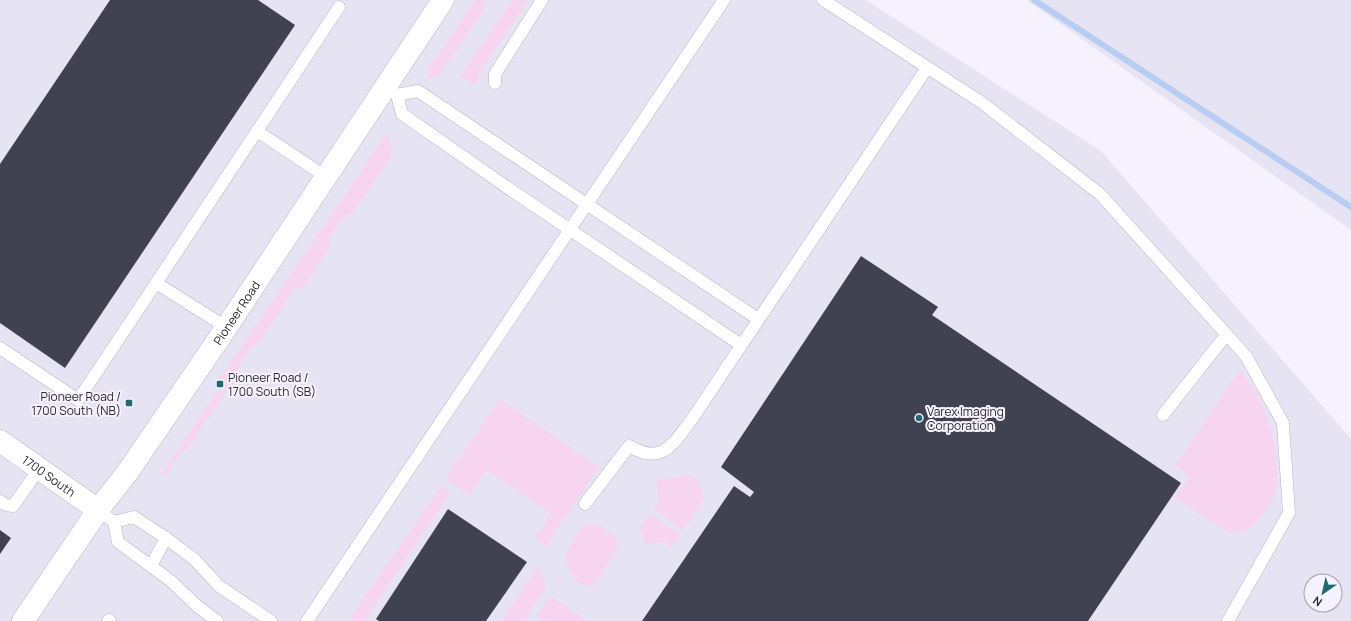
<svg xmlns="http://www.w3.org/2000/svg" width="1351" height="621" font-family="Manrope,sans-serif">
<rect width="100%" height="100%" fill="#f5f2fe"/>
<g fill="#e6e3f3" fill-rule="evenodd">
<path d="M 0,0 L 866,0 L 1101,151 L 1351,439 L 1351,621 L 0,621 ZM 1311,581 L 1335,581 L 1335,605 L 1311,605 Z"/>
<polygon points="1027,0 1351,0 1351,230"/>
</g>
<g fill="#f7d4f0">
<polygon points="475,0 486,0 484,2 485,9 439,75 428,79 428,69"/>
<polygon points="512,0 528,0 480,73 478,83 471,83 460,76"/>
<polygon points="388,131 392,157 352,214 345,216 329,238 331,246 303,288 294,289 259,344 253,345 237,368 239,373 187,450 181,451 165,476 161,474 217,392 220,394 226,387 218,381"/>
<path d="M 1240,369 C 1247,380 1256,391 1261,403 C 1272,426 1282,467 1275,492 C 1273,501 1268,509 1262,516 C 1256,524 1249,532 1238,533 C 1225,534 1188,505 1175,497 L 1190,476 L 1175,466 Z"/>
<polygon points="499,399 599,467 552,537 547,548 535,538 551,513 487,470 470,495 445,479"/>
<polygon points="689,475 700,483 704,499 683,530 654,509 659,501 656,480"/>
<polygon points="441,486 451,492 364,621 354,621 351,616"/>
<polygon points="650,514 680,535 669,550 667,541 646,545 643,535 639,530"/>
<path d="M 592,523 C 603,527 611,532 618,541 L 617,550 L 596,582 C 581,595 565,571 566,556 C 567,549 572,542 576,536 C 581,529 584,525 592,523 Z"/>
<polygon points="539,565 546,588 524,621 505,621 503,619"/>
<polygon points="550,596 587,621 547,621 537,615"/>
</g>
<g fill="none" stroke-linecap="round" stroke-linejoin="round">
<polyline stroke="#b7cdf3" stroke-width="6" points="1034,0 1351,207"/>
</g>
<g fill="#404252">
<polygon points="110,0 258,0 295,25 65,368 0,323 0,164"/>
<polygon points="861,256 938,307 932,315 1181,483 1088,621 642,621 734,486 750,497 754,492 721,467"/>
<polygon points="448,509 527,562 486,621 379,621 376,619"/>
<polygon points="0,530 11,538 0,554"/>
</g>
<g fill="none" stroke-linecap="round" stroke-linejoin="round">
<g stroke="#b8b4c7" stroke-width="13">
<g id="service">
<polyline points="823,0 981,102 1100,194 1246,356 1283,423 1289,513 1228,621"/>
<polyline points="495,83 495,74 542,0"/>
<polyline points="386,86 397,95 402,114 514,192 741,345"/>
<polyline points="397,95 418,91 758,319"/>
<polyline points="326,177 257,131 339,7"/>
<polyline points="226,327 156,283 257,131"/>
<polyline points="0,348 78,400 156,283"/>
<polyline points="1163,415 1226,335"/>
<polyline points="0,501 6,505 13,506 39,469"/>
<path d="M 585,504 L 629,446 C 662,465 671,446 690,422 L 927,68"/>
<polyline points="98,510 114,522 118,542 171,581 196,605 217,621"/>
<polyline points="114,522 134,517 166,538 151,566"/>
<polyline points="166,538 194,559 219,586 271,621"/>
<polyline points="108,621 109,620 110,621"/>
<polyline points="307,621 724,0"/>
</g>
</g>
<g stroke="#b8b4c7" stroke-width="23">
<g id="tertiary">
<path id="s1" d="M 0,441 L 98,510"/>
</g>
</g>
<g stroke="#b8b4c7" stroke-width="23">
<g id="secondary">
<path id="s2" d="M 23,621 L 98,510 L 127,473 L 220,337 L 443,0"/>
</g>
</g>
<use href="#service" stroke="#fff" stroke-width="12"/>
<use href="#tertiary" stroke="#fff" stroke-width="22"/>
<use href="#secondary" stroke="#fff" stroke-width="22"/>
</g>
<g fill="#1f6a72" stroke="#f5f2fe" stroke-width="1.5">
<rect x="216" y="380" width="8" height="8" rx="2"/>
<rect x="125" y="399" width="8" height="8" rx="2"/>
<circle cx="919" cy="418" r="4"/>
</g>
<g text-anchor="middle" dominant-baseline="central" stroke-width="4" stroke-linejoin="round" paint-order="stroke">
<g font-size="12" fill="#2b2930" stroke="#f5f2fe">
<text stroke="none"><textPath href="#s2" startOffset="375">Pioneer Road</textPath></text>
<text stroke="none"><textPath href="#s1" startOffset="60">1700 South</textPath></text>
</g>
<g font-size="12" fill="#2b2930" stroke="#f5f2fe" text-anchor="start">
<text x="228" y="377">Pioneer Road /<tspan x="228" dy="14">1700 South (SB)</tspan></text>
<text x="121" y="396" text-anchor="end">Pioneer Road /<tspan x="121" dy="14">1700 South (NB)</tspan></text>
<text x="927" y="411">Varex Imaging<tspan x="927" dy="14">Corporation</tspan></text>
</g>
</g>
<g transform="translate(1323 593) rotate(214)"><circle r="19" fill="#f5f2fe" stroke="#a4a2ac"/>
<path d="M0-3L7 15L0 10L-7 15Z" fill="#1f6a72"/>
<text y="-6" font-size="11" font-weight="bold" text-anchor="middle" fill="#2b2930">N</text>
</g>
</svg>
